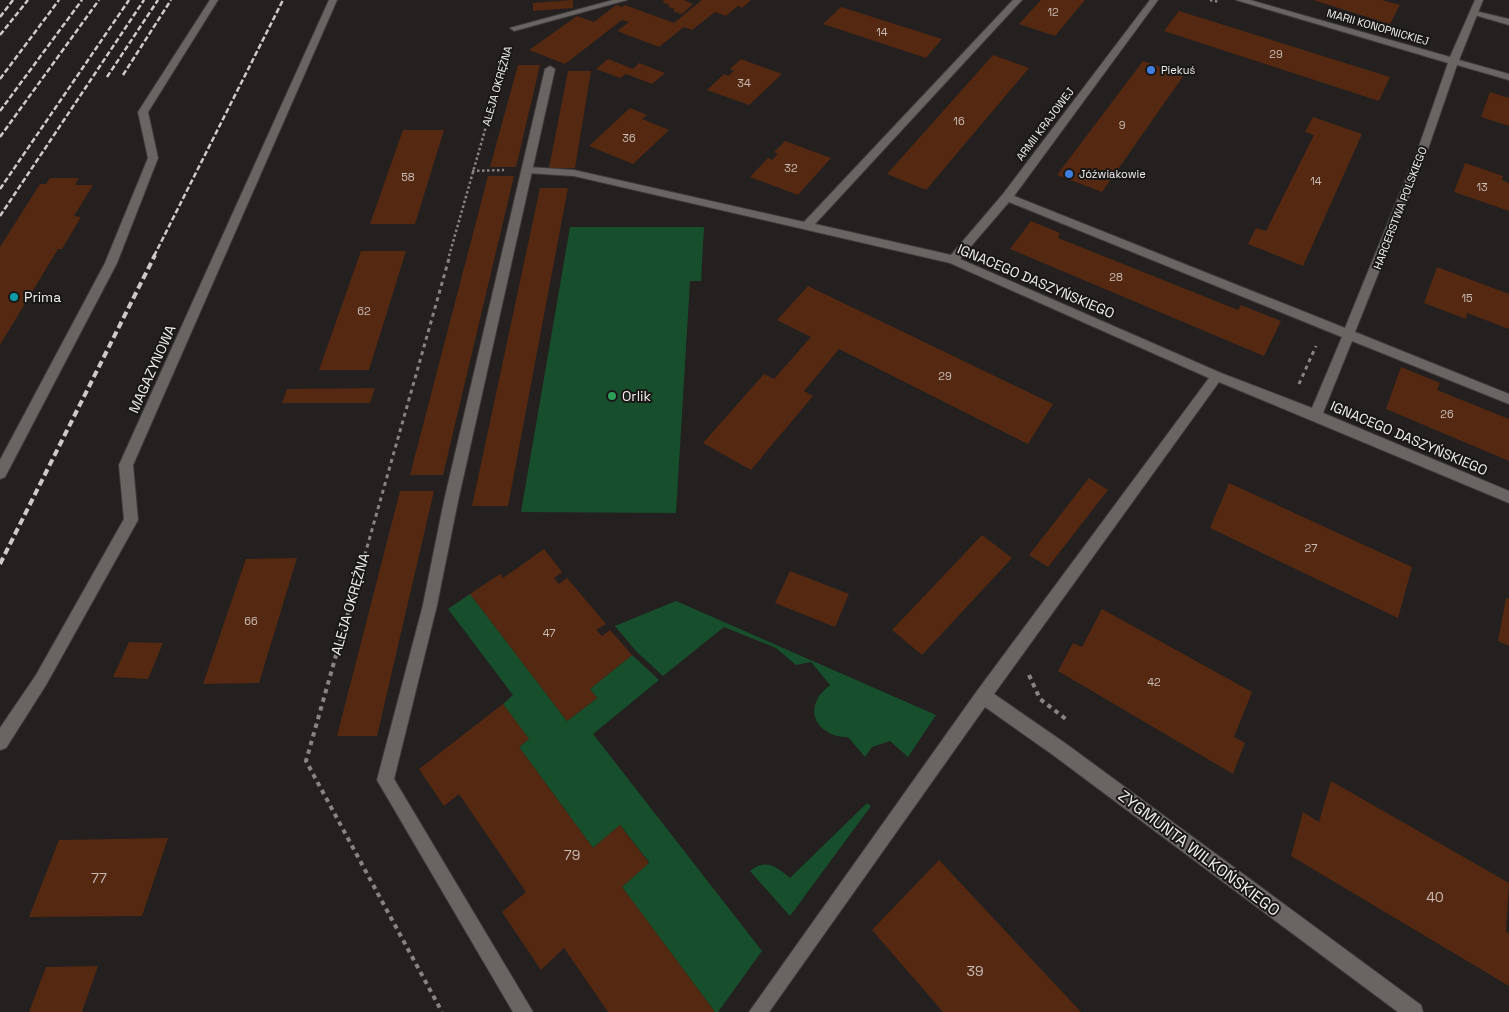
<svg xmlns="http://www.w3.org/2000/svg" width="1509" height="1012" font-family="'Space Grotesk',sans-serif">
<rect width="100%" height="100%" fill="#24201f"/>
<g fill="#174f2d">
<polygon points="570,227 704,227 701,281 690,281 676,513 521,512"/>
<polygon points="470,594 567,721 597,698 590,689 632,655 659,680 593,734 762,951 718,1012 715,1012 622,887 649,862 620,825 593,848 519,747 529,739 503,704 513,695 448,609"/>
<path d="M 676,601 L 936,715 L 908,757 L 890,741 L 872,747 L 865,757 L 848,737 C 829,738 806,722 817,700 C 819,694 825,690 830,685 L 811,662 L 796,665 L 776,648 L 724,627 L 663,676 L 636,651 L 615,626 Z"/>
<path d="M 867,803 L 871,806 L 790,916 L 750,871 C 766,858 776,867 790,878 Z"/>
</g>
<g fill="#542811">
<polygon points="573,0 573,8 533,11 533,3"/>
<polygon points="665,0 684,0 693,4 682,14 673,11 675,9 668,7 670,5 662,2"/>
<polygon points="702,0 751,0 742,8 738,6 726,16 715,12 692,30 684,27 659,47 617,31 629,22 622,20 565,64 529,50 577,16 594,22 616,5 622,7 625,5 674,23"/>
<polygon points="1041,0 1085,0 1055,36 1019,24"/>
<polygon points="1313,0 1382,0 1400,5 1390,24"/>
<polygon points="841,7 942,39 926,58 823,24"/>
<polygon points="1179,11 1390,77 1379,101 1164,31"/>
<polygon points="993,55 1029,68 926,190 887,174"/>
<polygon points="608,59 633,69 639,63 665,73 652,84 626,74 620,78 596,69"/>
<polygon points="741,59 782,74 749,105 707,90 724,74 728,76 734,71 730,69"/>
<polygon points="1143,61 1184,75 1102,192 1057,175"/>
<polygon points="518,65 540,65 516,167 490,167"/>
<polygon points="568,71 591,71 575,168 549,168"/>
<polygon points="1490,92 1509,98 1509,126 1481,117"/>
<polygon points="630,108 647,115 642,119 669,130 633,164 589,146"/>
<polygon points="1313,117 1362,134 1303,266 1248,244 1256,228 1266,231 1314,135 1305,132"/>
<polygon points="403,130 444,130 415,224 370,224"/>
<polygon points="785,141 831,158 798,195 750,177 768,158 772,160 778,154 774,152"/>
<polygon points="1465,163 1503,176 1502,180 1509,183 1509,211 1454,192"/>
<polygon points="488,176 514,176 443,475 410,475"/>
<polygon points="50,178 79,178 75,185 93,185 74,216 81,217 62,249 58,249 0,345 0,247 40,184 46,184"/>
<polygon points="540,188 568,188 508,506 472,506"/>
<polygon points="1031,221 1060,233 1058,238 1238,310 1241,305 1281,321 1264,356 1010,249"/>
<polygon points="361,251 406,251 369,370 319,370"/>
<polygon points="1437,267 1509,294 1509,329 1467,313 1466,319 1424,303"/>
<polygon points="808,286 1053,404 1028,444 839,349 804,391 813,396 751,470 703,443 764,374 774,379 811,337 777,320"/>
<polygon points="1401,367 1440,383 1437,390 1509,419 1509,461 1386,409"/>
<polygon points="375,388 370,403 282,403 287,389"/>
<polygon points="1089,478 1108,490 1048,567 1029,555"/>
<polygon points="1229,483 1412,567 1398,618 1210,528"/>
<polygon points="400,491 434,491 377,736 337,736"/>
<polygon points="982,535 1012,558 922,655 892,630"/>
<polygon points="544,549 562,572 554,578 559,584 567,578 606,624 596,630 602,636 610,630 632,655 590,689 597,698 567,721 470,594 500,574 503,578"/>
<polygon points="297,558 259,683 203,684 246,559"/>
<polygon points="790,571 849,594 835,627 775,603"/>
<polygon points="1506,598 1509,599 1509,646 1498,641"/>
<polygon points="1102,609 1252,692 1234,737 1245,743 1233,774 1058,671 1073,643 1082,647"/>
<polygon points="129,642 163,643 148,679 113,677"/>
<polygon points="503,704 529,739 519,747 593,848 620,825 649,863 622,887 715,1012 608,1012 564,948 541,970 502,912 526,892 459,794 444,806 419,769"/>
<polygon points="1331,781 1509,883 1506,932 1509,933 1509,986 1291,856 1303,812 1319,822"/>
<polygon points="168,838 142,916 29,917 59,840"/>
<polygon points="939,860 1081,1012 943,1012 872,930"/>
<polygon points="98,966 82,1012 29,1012 46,967"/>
</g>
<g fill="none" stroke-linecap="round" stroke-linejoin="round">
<g stroke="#3f3c3b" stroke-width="2">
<g id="service">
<polygon points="329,0 337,0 133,465 138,520 46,685 6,748 0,750 0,728 36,675 124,519 119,465"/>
<polygon points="613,0 627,0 514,31 510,28"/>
<polygon points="1471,10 1509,19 1509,25 1471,14"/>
<polygon points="550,66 555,69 458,501 437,605 435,610 430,612 425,610 423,605 444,501 545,69"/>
</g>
</g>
<g stroke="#3f3c3b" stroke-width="2">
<g id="minor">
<path d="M 1013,0 L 1022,0 L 815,224 L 951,255 L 1003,194 L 1150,0 L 1158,0 L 1014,196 L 1345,328 L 1418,149 L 1448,63 L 1236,0 L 1250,0 L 1450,57 L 1475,0 L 1483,0 L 1459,60 L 1509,74 L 1509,80 L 1457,65 L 1428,149 L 1355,332 L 1509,394 L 1509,404 L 1352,341 L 1323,413 L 1509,491 L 1509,503 L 1219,382 L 994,694 L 1065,743 L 1421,1005 L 1423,1012 L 1398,1012 L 1053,755 L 985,707 L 769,1012 L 749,1012 L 977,691 L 1209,378 L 950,263 L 574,176 L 527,173 L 522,170 L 527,167 L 574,170 L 804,222 ZM 1009,202 L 1342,337 L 1312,408 L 1221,373 L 960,259 Z"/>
<polygon points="430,598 435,600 437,605 394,779 533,1012 513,1012 377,780 423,605 425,600"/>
</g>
</g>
<g stroke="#3f3c3b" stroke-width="2">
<polygon id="tertiary" points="210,0 218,0 148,112 158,158 117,263 5,477 0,479 0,460 105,263 148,158 138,112"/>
</g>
<g stroke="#878483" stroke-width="2.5" stroke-dasharray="2.5 2.5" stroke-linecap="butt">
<polyline points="1210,0 1219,2"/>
<polyline points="472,171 504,170"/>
<polyline points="449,256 509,46"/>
</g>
<g stroke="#878483" stroke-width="3" stroke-dasharray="4 4" stroke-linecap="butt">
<polyline points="1299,384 1316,346"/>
<polyline points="356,586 450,255"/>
</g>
<g stroke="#878483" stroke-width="4" stroke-dasharray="4.5 4.5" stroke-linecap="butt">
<polyline points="356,585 306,761 442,1012"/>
<polyline points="1029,675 1040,699 1067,720"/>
</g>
<use href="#service" fill="#696563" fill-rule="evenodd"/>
<use href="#minor" fill="#696563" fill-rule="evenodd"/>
<use href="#tertiary" fill="#696563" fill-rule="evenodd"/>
<g stroke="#cdcac9" stroke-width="2.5" stroke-dasharray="5.5 2.5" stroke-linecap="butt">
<polyline points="0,17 13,0"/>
<polyline points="0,35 28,0"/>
<polyline points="123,75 171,0"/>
<polyline points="107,77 158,0"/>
<polyline points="0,79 59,0"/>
<polyline points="0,111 82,0"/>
<polyline points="0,137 99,0"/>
<polyline points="0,189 129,0"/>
<polyline points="0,216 144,0"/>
<polyline points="154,256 283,0"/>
</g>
<polyline stroke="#cdcac9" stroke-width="4" stroke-dasharray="7 4" stroke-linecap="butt" points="0,564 155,255"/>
</g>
<g fill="#3f7fe0" stroke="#1a1716" stroke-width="2">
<circle cx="1151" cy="70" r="5"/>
<circle cx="1069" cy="174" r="5"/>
</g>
<circle fill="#0f9aa8" stroke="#1a1716" stroke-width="2" cx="14" cy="297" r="5"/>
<circle fill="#2e9e5b" stroke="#1a1716" stroke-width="2" cx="612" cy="396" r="5"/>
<g text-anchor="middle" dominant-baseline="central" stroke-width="4" stroke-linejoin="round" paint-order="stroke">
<g font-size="11" fill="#cabdb7">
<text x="1053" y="12">12</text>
<text x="882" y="32">14</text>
<text x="1276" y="54">29</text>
<text x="744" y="83">34</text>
<text x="959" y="121">16</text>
<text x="1122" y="125">9</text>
<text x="629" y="138">36</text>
<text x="791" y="168">32</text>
<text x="408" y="177">58</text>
<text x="1316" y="181">14</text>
<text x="1482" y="187">13</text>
<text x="1116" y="277">28</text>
<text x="1467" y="298">15</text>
<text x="364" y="311">62</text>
<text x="945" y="376">29</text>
<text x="1447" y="414">26</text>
<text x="1311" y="548">27</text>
<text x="251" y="621">66</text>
<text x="549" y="633">47</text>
<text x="1154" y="682">42</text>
</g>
<g font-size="11" fill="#f1efee" stroke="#1a1716">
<text transform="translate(1378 27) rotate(16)">MARII KONOPNICKIEJ</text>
<text transform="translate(497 86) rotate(-74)">ALEJA OKRĘŻNA</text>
<text transform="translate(1045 124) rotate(-53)">ARMII KRAJOWEJ</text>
<text transform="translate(1400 208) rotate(-69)">HARCERSTWA POLSKIEGO</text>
</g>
<g font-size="11" fill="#f1efee" stroke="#1a1716" text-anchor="start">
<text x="1161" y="70">Piekuś</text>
<text x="1079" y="174">Jóźwiakowie</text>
</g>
<g font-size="14" fill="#f1efee" stroke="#1a1716">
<text transform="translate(1036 281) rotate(23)">IGNACEGO DASZYŃSKIEGO</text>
<text transform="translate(152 369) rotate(-66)">MAGAZYNOWA</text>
<text transform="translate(1409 438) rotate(23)">IGNACEGO DASZYŃSKIEGO</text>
<text transform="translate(350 604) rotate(-74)">ALEJA OKRĘŻNA</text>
</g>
<g font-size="14" fill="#f1efee" stroke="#1a1716" text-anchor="start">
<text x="24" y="297">Prima</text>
<text x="622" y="396">Orlik</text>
</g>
<g font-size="14" fill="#cabdb7">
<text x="572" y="855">79</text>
<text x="99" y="878">77</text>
<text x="1435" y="897">40</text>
<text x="975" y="971">39</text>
</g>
<g font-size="16" fill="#f1efee" stroke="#1a1716">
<text transform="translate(1199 853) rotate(37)">ZYGMUNTA WILKOŃSKIEGO</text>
</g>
</g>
</svg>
